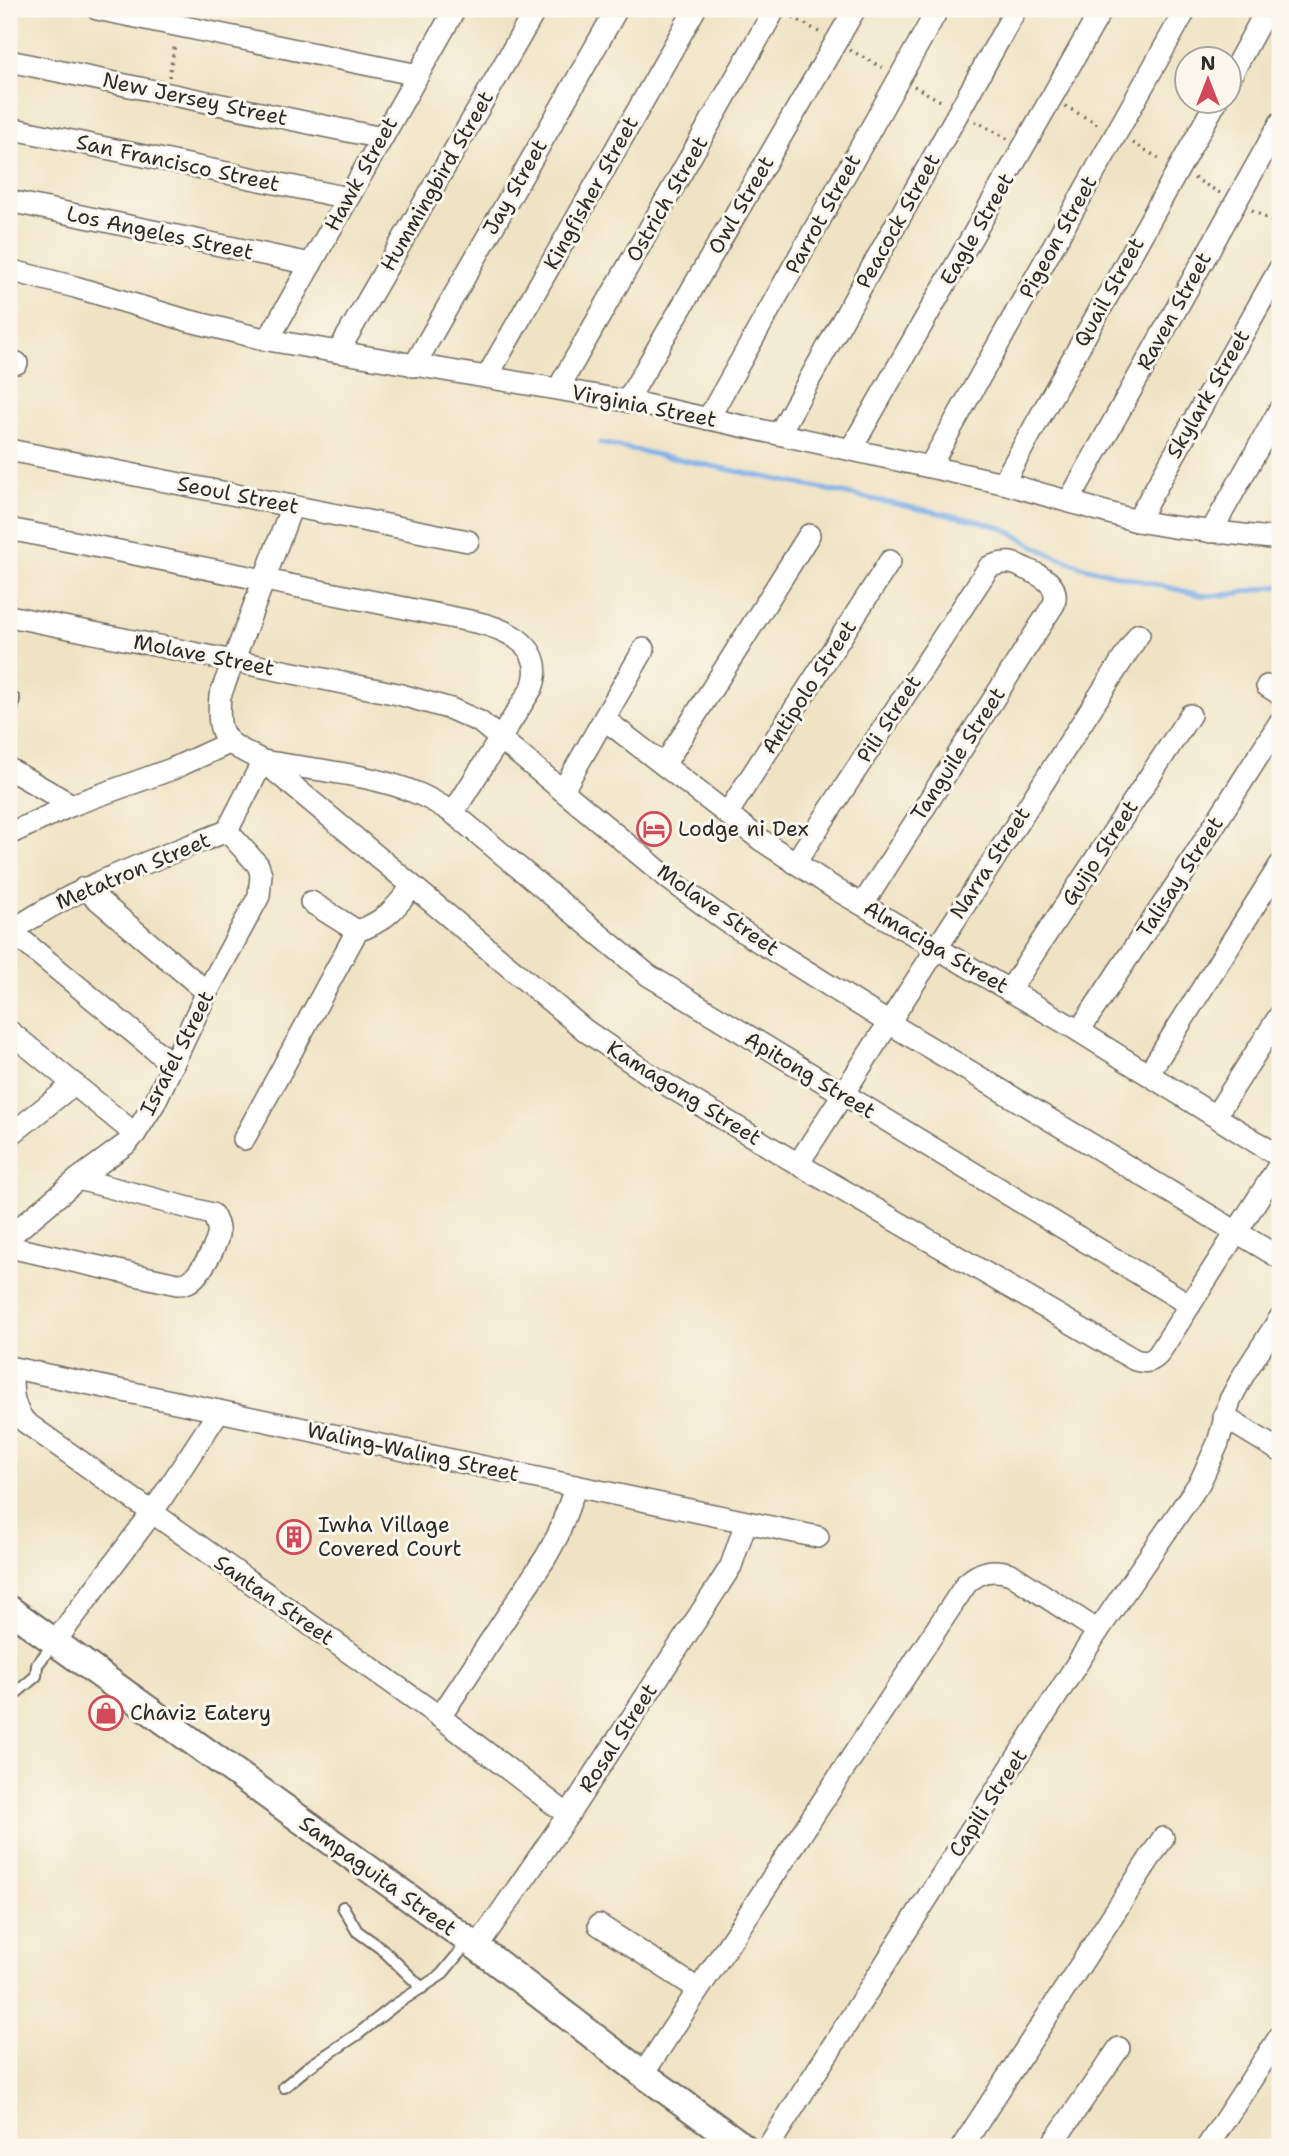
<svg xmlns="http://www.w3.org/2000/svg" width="1289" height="2156" font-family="'Shantell Sans',sans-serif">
<rect width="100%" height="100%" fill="#fbf7ec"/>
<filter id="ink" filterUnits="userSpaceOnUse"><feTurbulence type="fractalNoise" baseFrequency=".0143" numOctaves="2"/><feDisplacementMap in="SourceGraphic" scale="14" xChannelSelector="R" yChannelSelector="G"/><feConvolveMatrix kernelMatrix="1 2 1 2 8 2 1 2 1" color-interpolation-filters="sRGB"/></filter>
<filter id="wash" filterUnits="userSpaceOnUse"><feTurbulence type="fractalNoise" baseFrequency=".00686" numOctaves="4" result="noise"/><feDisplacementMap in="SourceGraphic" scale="28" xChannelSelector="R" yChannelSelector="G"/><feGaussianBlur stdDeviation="1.57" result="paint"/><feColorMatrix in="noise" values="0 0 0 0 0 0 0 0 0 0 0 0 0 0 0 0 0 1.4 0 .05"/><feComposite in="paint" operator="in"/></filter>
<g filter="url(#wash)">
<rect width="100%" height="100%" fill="#f0e3c4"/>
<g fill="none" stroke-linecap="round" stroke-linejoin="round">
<path stroke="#7cafe9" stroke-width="5" d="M 600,443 L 978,521 L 1003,528 L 1050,554 L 1084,567 L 1200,595 C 1229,598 1252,589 1280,586"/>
</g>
</g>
<g filter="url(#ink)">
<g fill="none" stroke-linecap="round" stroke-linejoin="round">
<g stroke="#706b61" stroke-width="14">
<g id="service">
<polyline points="9,726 14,699"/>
<polyline points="9,1699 36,1676 37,1665 54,1643"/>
<polyline points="343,1907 357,1931 382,1949 422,1988"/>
<polyline points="284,2087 307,2068 358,2034 395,2005 441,1975 469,1941"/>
</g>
</g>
<g stroke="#706b61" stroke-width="24">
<g id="minor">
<polyline points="97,9 418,75"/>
<polyline points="9,61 382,138"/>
<polyline points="1230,77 1267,9"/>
<polyline points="9,128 348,198"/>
<polyline points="9,201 311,264"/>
<polyline points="9,270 75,287 186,320 268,340 627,401 1003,483 1137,521 1173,527 1280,539"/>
<polyline points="268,340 455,9"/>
<polyline points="338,352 536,9"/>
<polyline points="9,362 17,363"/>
<polyline points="414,366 617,9"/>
<polyline points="487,377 695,9"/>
<polyline points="558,389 775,9"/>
<polyline points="627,401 855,9"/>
<polyline points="708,419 938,9"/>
<polyline points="779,434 1016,9"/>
<polyline points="851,449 1102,9"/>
<polyline points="9,450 468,541"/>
<polyline points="930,466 1186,9"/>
<polyline points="1003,483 1216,102"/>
<polyline points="1069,501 1280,123"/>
<path d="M 292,506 L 220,696 C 216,741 226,742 263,761 L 586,1031 L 649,1074 L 798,1164 L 1135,1360 C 1145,1363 1151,1362 1158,1355 L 1280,1164"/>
<polyline points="1137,521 1280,268"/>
<path d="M 9,529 L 475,622 C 507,629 548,647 532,688 L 453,813"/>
<polyline points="1211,532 1280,409"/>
<polyline points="9,616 398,694 451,709 480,722 669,879 726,921 889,1023 1280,1258"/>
<polyline points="1267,686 1280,694"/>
<polyline points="604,719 761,840 837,890 1079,1031 1280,1157"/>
<path d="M 263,761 C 315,770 371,774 419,794 C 431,799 442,806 453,813 L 648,975 L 1190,1305"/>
<polyline points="664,765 809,535"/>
<polyline points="9,769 72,805"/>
<polyline points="563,790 644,649"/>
<polyline points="727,814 890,561"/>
<polyline points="9,834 72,805 172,769 229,743"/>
<path d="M 795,863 L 989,567 C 994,565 999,563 1005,563 C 1013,562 1019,566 1026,569 C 1042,576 1060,584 1054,604 L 863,904"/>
<polyline points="84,888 207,992"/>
<polyline points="311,902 357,931"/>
<polyline points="11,931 173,1065"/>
<path d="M 9,933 C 75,886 152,861 227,831 L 263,761"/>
<polyline points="1009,991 1190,715"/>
<polyline points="9,1031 135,1134"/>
<polyline points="1079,1031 1178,882 1280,722"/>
<polyline points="1149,1073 1280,865"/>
<polyline points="1216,1115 1280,1015"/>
<polyline points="9,1136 74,1084"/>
<path d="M 244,1139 L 357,931 C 384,922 395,909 412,887"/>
<polyline points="798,1164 1139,634"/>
<polyline points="9,1237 78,1179 126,1144 135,1134 154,1104 207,992 259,896 261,874 258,865 227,831"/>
<path d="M 9,1247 L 177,1284 C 181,1284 184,1284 188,1282 C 199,1277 216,1247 218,1235 C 219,1228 216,1220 212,1214 L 78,1179"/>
<polyline points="9,1367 818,1537"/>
<path d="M 12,1368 C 12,1389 11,1405 25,1422 L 440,1717 L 568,1815"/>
<polyline points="1224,1417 1280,1451"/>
<polyline points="54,1643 152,1513 219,1411"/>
<polyline points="440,1717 546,1557 558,1535 576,1486"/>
<polyline points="599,1925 698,1989"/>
<polyline points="477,1947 568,1815 719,1585 731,1566 746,1522"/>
<path d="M 643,2074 L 966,1584 C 980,1571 992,1568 1011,1574 L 1098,1631"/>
<polyline points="768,2147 1098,1631 1200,1482 1218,1443 1230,1400 1244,1374 1280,1318"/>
<polyline points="962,2147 1163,1838"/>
<polyline points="1050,2147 1119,2048"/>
<polyline points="1207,2147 1280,2036"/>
</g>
</g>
<g stroke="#706b61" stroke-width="30">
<polyline id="tertiary" points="9,1609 469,1941 643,2074 744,2147"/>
</g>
<g stroke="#706b61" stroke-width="3.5" stroke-dasharray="2 5" stroke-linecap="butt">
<polyline points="793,17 819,32"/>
<polyline points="850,50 883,68"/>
<polyline points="169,77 175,44"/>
<polyline points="914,86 944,103"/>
<polyline points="1065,106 1101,126"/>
<polyline points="975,121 1008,139"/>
<polyline points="1133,143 1162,160"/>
<polyline points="1194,178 1220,193"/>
<polyline points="1252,210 1280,226"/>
</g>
<use href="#service" stroke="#fff" stroke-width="10"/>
<use href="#minor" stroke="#fff" stroke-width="21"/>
<use href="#tertiary" stroke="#fff" stroke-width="26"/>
</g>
</g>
<defs>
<g id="hotel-ring" transform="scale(1.75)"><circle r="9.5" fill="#fbf7ec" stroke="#d1495b" stroke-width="1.5"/><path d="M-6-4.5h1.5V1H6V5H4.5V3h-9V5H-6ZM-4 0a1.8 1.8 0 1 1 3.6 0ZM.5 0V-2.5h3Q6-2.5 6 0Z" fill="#d1495b"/></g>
<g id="building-ring" transform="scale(1.75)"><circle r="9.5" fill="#fbf7ec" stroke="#d1495b" stroke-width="1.5"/><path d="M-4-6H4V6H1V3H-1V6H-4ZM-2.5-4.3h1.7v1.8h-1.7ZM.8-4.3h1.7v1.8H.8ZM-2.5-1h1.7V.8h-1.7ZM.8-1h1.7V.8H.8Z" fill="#d1495b"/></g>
<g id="shop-ring" transform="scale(1.75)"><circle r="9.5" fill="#fbf7ec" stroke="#d1495b" stroke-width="1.5"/><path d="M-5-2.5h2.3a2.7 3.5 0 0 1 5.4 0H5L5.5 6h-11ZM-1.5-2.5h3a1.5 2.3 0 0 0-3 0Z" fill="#d1495b"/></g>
</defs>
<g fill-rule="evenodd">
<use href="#hotel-ring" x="654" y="829"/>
<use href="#building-ring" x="294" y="1537"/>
<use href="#shop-ring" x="106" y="1713"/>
</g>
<g text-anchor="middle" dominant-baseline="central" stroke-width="6" stroke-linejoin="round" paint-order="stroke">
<g font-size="21" fill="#2b2b2b" stroke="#fbf7ec">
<text transform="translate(195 99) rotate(12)">New Jersey Street</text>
<text transform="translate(178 163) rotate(12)">San Francisco Street</text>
<text transform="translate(361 174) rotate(-61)">Hawk Street</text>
<text transform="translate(437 181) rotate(-60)">Hummingbird Street</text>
<text transform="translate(515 187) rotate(-60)">Jay Street</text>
<text transform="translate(591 193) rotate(-61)">Kingfisher Street</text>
<text transform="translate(667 199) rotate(-60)">Ostrich Street</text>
<text transform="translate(741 205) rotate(-60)">Owl Street</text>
<text transform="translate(823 214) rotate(-61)">Parrot Street</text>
<text transform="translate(898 221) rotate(-61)">Peacock Street</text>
<text transform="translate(977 229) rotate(-60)">Eagle Street</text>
<text transform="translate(160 233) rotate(12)">Los Angeles Street</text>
<text transform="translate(1058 237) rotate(-61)">Pigeon Street</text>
<text transform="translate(1109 292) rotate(-61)">Quail Street</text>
<text transform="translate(1174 311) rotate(-61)">Raven Street</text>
<text transform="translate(1208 394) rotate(-60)">Skylark Street</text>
<text transform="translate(644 406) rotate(11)">Virginia Street</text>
<text transform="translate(238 495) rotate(11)">Seoul Street</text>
<text transform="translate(204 655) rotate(11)">Molave Street</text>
<text transform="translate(809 687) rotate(-57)">Antipolo Street</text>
<text transform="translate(889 719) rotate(-57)">Pili Street</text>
<text transform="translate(958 754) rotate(-57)">Tanguile Street</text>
<text transform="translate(1100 853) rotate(-57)">Guijo Street</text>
<text transform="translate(990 863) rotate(-57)">Narra Street</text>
<text transform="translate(133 871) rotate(-23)">Metatron Street</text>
<text transform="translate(1180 877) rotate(-57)">Talisay Street</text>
<text transform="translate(718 910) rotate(35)">Molave Street</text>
<text transform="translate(936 947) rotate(30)">Almaciga Street</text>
<text transform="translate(177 1053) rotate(-63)">Israfel Street</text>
<text transform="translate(810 1075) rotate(31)">Apitong Street</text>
<text transform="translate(684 1093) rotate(32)">Kamagong Street</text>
<text transform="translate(413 1452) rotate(12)">Waling-Waling Street</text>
<text transform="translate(274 1600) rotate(35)">Santan Street</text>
<text transform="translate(618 1738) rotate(-57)">Rosal Street</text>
<text transform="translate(988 1803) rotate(-57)">Capili Street</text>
<text transform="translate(378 1876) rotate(36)">Sampaguita Street</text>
</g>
<g font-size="21" fill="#2b2b2b" stroke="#fbf7ec" text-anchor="start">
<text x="678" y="829">Lodge ni Dex</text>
<text x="318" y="1525">Iwha Village<tspan x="318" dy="24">Covered Court</tspan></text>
<text x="130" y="1713">Chaviz Eatery</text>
</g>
</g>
<rect width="1289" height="2156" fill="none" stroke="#fbf7ec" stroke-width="35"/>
<g transform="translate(1208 80)"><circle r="33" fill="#fbf7ec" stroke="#a8a59f" stroke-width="2"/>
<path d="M0-5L12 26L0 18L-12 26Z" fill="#d1495b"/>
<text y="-10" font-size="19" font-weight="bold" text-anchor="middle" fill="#2b2b2b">N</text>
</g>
</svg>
